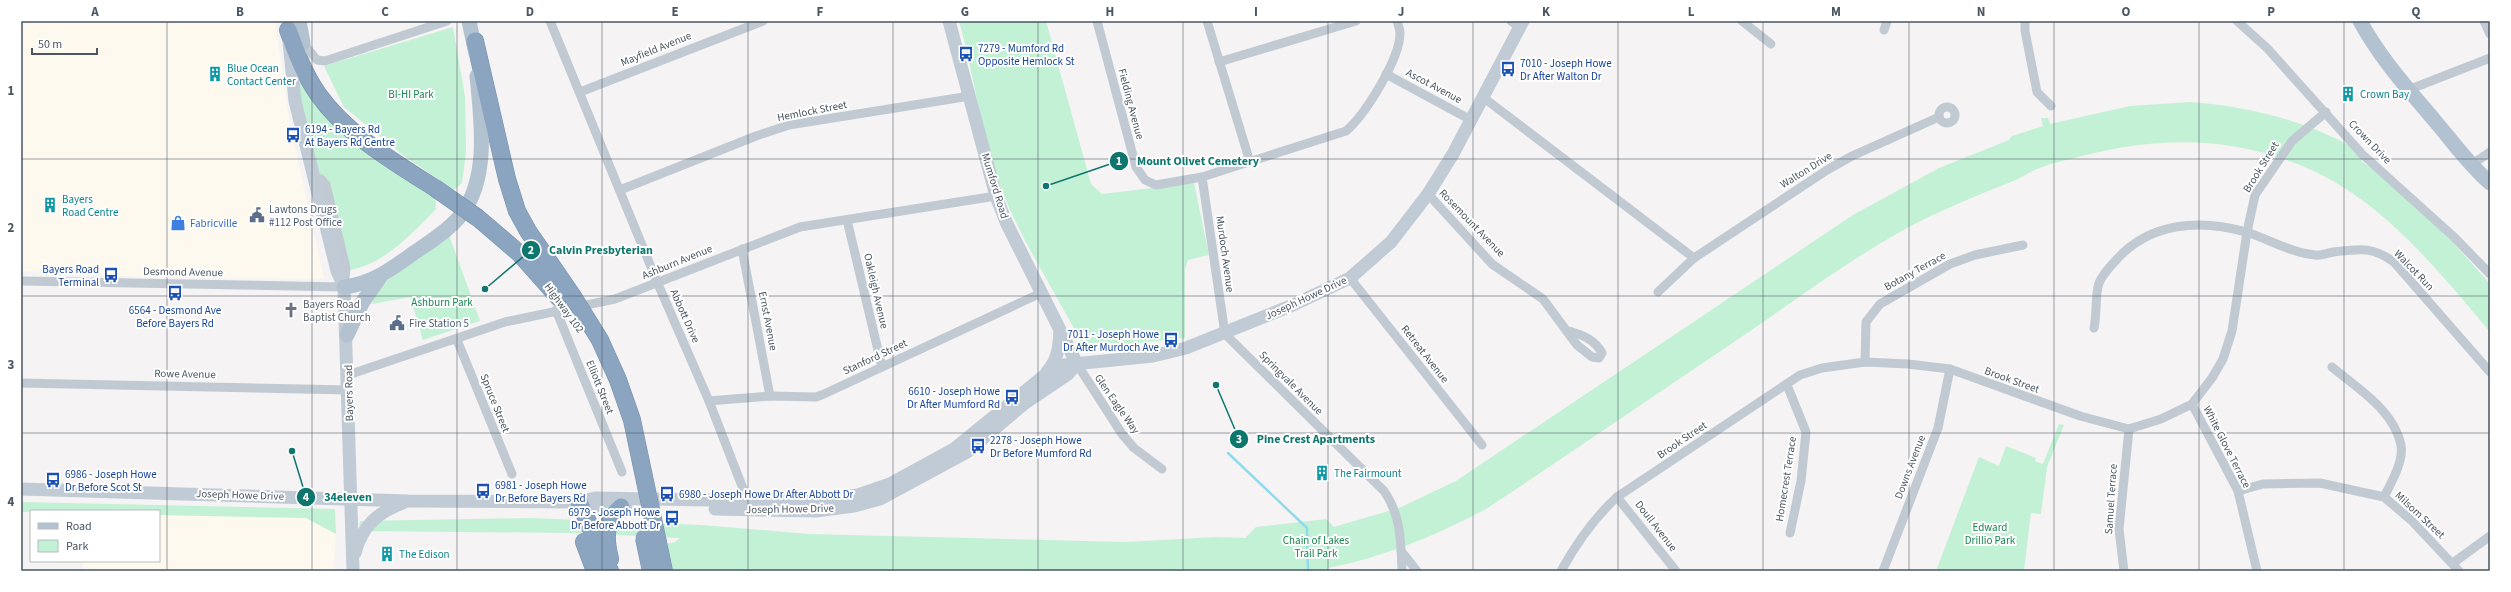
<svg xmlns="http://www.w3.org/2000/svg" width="2511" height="592" font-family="'Source Sans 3',sans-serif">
<rect width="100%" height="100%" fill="#f5f3f3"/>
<g fill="#fdf9ef">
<polygon points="21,21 275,21 290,125 324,279 142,277 21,271"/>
<polygon points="159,515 306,518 336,534 333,571 83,571 83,561 159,561"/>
</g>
<g fill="#c3f1d5">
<path d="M 959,21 L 1046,21 L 1091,184 L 1102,194 L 1194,183 L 1209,255 L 1188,260 L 1185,269 L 1185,338 L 1090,348 L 1082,344 C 1056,292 1022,243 1001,188 C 980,135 975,76 959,21 Z"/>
<polygon points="453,27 465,97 466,152 462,183 454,190 403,155 344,107 324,66"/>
<path d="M 298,65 L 371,153 L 435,198 L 436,209 C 411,234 386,263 350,270 L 328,181 L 317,172 L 297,87 Z"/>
<path d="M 2191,102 C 2254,107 2310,122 2365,154 L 2361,161 C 2410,193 2451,240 2490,284 L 2490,332 C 2438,270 2383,201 2307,168 C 2234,136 2158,136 2082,156 C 2067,160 2051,163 2037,169 C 2029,172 2023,177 2016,180 C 1975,196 1936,212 1898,233 C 1840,266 1786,307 1731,344 C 1649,399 1568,455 1486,509 C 1435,536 1384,557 1328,568 L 1328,571 L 673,571 L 665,544 L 675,542 L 680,538 L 576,533 L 359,531 L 360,521 L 531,518 L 701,525 L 809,534 L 1126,542 L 1216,537 L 1245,538 L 1256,527 L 1326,519 L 1334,527 L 1337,526 L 1399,508 L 1456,481 L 1853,215 L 1939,168 L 2009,140 L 2012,136 L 2043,126 L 2041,118 L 2048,118 L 2050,124 L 2130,106 Z"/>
<polygon points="449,235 480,321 423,340 410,297 372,304 377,288"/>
<polygon points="2059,424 2064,425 2047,467 2041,514 2031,513 2024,571 1936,571 1979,457 1999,466 2006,446 2036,458 2035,461 2043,464"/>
<polygon points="21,502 335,509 336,534 306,518 159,515 159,511 21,512"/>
</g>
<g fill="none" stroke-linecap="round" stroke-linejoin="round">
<polyline stroke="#90daee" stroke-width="2.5" points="1228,453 1307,528 1308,571"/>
<g stroke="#7690ad" stroke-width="18">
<g id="highway">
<path d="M 288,30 C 296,52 304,74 318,94 C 346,134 394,162 435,188"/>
<polyline points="475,41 507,179 517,211 528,231 572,295"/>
<polyline points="478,218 520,254 559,298"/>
<polyline points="579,502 610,571"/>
<polyline points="584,542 595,571"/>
<path d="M 610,559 C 605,539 604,522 621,507"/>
</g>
</g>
<g stroke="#c1cad2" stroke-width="9">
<polyline points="550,21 658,284 709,401 749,504"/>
<path d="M 1097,21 L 1136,167 L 1145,180 L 1156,185 L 1202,177 L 1346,131 C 1365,115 1400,59 1400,33 C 1400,29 1398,25 1397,21"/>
<polyline points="1207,21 1250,162"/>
<polyline points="1511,21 1519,27"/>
<polyline points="1742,21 1771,44"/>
<polyline points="2025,21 2025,31 2037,92 2051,106"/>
<polyline points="2237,21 2267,48 2362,154 2454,237 2490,274"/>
<polyline points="2484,21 2490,34"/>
<polyline points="1884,30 1887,21"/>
<polyline points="303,43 317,60 325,61 447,21"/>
<polyline points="1219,62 1356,21"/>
<polyline points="1386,74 1471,120"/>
<polyline points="2408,90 2490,58"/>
<polyline points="580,92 763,21"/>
<polyline points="1484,98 1694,258"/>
<circle cx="1947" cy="115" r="8"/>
<polyline points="2471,165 2490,152"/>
<path d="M 1202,177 L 1225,334 L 1384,491 C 1401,515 1401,542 1402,571"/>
<polyline points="620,190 756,136 789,125 970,96"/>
<path d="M 1428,194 L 1492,264 L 1543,299 L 1577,345 L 1592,357 L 1599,358 L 1602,353 C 1595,340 1583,335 1569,331"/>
<polyline points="847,220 882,367"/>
<polyline points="742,249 770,396"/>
<polyline points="1350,278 1482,445"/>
<polyline points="21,281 344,287 346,268 326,185 321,179 314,178"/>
<polyline points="1658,292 1694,258 1827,170 1852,156 1939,117"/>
<polyline points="556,310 622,472"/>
<path d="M 2094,328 C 2097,315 2095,294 2099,283 C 2103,273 2111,266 2117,259 C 2151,222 2200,219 2246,232 C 2269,239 2291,253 2315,255 C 2321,256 2328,253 2333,252 C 2359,249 2372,246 2394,262 L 2490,372"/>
<polyline points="457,340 512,474"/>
<polyline points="1865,362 1866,322 1880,304 1950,264 1975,255 2023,245"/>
<polyline points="1077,364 1122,434 1134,448 1162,469"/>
<path d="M 2332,367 C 2357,388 2394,410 2401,445 C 2404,461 2391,483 2384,497"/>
<polyline points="348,375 505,322 615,299 800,227 996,196"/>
<polyline points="21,383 349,390"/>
<polyline points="1787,385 1806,432 1801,481 1790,533"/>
<polyline points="709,401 770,396 816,397 824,394 1041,293"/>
<polyline points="2192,404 2238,491 2257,571"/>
<polyline points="2238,491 2263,484 2320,483 2384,497 2411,520 2459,571"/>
<polyline points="1617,497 1676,571"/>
<polyline points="1401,551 1417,571"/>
<polyline points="2453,563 2490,536"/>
<path d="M 1561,571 C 1576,544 1594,518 1617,497 L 1800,375 L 1822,368 L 1865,362 L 1908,364 L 1950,369 L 2080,416 L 2129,429 L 2161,419 L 2192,404 L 2212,378 L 2223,359 L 2232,331 L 2247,232 L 2255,195 L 2292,141 L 2326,112"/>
<polyline points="1883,571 1938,428 1950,369"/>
<polyline points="2124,571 2119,529 2129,429"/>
</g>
<g stroke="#c1cbd6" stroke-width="13">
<polyline points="949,21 996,196 1006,222 1077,364"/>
<polyline points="289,42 295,101 337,271 344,287 353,571"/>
<path d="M 1047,372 C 1058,359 1059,348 1060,331"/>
<polyline points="21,489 408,501 579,502 596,507 626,507"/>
<polyline points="579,502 595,498 770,501 830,499 858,495 890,484 954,449 1045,375 1064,365 1153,356 1186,348 1293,305 1350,278 1391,242 1428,194 1453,154 1523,21"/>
<polyline points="715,509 816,511 854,506 880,499 967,452 1025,403 1068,374 1077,364"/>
<path d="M 355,553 C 362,526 378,512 403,503"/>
</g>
<g stroke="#b3c2d1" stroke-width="15">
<polyline points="299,21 303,43"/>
<polyline points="469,21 476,54"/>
<path d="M 2360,21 C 2380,58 2408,89 2435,121 C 2453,142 2469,165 2490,183"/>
<path d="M 344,287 C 371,284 390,270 411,255 C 428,243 448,231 461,215 C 490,177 481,119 477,76"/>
<polyline points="347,335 362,303 380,277"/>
</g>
<use href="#highway" stroke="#8ba5c1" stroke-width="17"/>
<g stroke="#7690ad" stroke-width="18" stroke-linecap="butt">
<g id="highway-bridge">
<polyline points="435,188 478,218"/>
<polyline points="572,295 600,340 618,380 632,420 664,571"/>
<polyline points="644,538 651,571"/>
</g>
</g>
<use href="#highway-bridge" stroke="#8ba5c1" stroke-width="17"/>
</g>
<path fill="none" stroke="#4a5661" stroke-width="1" stroke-opacity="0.55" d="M 167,21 L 167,571M 312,21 L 312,571M 457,21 L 457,571M 602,21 L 602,571M 748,21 L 748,571M 893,21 L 893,571M 1038,21 L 1038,571M 1183,21 L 1183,571M 1328,21 L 1328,571M 1473,21 L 1473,571M 1618,21 L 1618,571M 1763,21 L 1763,571M 1909,21 L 1909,571M 2054,21 L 2054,571M 2199,21 L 2199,571M 2344,21 L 2344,571M 21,159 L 2490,159M 21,296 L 2490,296M 21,433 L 2490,433"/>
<defs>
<g id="bus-bare" transform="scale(1.2)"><path d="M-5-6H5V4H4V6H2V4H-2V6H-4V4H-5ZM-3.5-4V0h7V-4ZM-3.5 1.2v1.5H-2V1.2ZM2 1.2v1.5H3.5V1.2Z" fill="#1a4fb4" stroke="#fff" stroke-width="2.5" paint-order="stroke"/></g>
<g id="building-bare" transform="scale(1.2)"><path d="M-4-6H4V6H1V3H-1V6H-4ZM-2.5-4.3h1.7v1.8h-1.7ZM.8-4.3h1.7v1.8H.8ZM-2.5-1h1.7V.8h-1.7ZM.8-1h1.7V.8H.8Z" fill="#0f9aa8" stroke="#fff" stroke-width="2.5" paint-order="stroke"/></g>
<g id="civic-bare" transform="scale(1.2)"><path d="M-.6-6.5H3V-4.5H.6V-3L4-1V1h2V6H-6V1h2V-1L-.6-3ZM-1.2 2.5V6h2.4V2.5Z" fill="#5c6f8a" stroke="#fff" stroke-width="2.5" paint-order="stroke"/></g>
<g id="shop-bare" transform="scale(1.2)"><path d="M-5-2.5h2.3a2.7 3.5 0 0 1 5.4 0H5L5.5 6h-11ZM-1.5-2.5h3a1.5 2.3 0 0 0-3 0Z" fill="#3f7fe0" stroke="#fff" stroke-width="2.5" paint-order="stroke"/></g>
<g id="church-bare" transform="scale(1.2)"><path d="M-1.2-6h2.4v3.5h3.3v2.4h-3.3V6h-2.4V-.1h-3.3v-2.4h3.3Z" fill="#6b7280" stroke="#fff" stroke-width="2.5" paint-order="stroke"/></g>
</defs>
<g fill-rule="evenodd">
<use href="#bus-bare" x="966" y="54"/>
<use href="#bus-bare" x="1508" y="69"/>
<use href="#building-bare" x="215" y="74"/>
<use href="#building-bare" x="2348" y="94"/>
<use href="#bus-bare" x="293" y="135"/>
<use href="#building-bare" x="50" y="205"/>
<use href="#civic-bare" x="257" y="215"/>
<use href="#shop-bare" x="178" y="223"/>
<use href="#bus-bare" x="111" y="275"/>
<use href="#bus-bare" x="175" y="293"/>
<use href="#church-bare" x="291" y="310"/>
<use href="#civic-bare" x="397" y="323"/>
<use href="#bus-bare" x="1171" y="340"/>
<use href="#bus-bare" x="1012" y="397"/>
<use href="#bus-bare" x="978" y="446"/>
<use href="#building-bare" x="1322" y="473"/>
<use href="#bus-bare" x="53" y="480"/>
<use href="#bus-bare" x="483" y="491"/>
<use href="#bus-bare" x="667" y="494"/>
<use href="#bus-bare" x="672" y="518"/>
<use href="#building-bare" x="387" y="554"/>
</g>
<g text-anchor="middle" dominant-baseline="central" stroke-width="4" stroke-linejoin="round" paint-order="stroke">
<g font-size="11" fill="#164399" stroke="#fff" text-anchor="start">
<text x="978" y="48">7279 - Mumford Rd<tspan x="978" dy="13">Opposite Hemlock St</tspan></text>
<text x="1520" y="63">7010 - Joseph Howe<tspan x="1520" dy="13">Dr After Walton Dr</tspan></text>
<text x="305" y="129">6194 - Bayers Rd<tspan x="305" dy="13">At Bayers Rd Centre</tspan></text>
<text x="99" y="269" text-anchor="end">Bayers Road<tspan x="99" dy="13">Terminal</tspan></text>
<text x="175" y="310" text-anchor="middle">6564 - Desmond Ave<tspan x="175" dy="13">Before Bayers Rd</tspan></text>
<text x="1159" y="334" text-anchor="end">7011 - Joseph Howe<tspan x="1159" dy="13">Dr After Murdoch Ave</tspan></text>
<text x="1000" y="391" text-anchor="end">6610 - Joseph Howe<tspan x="1000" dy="13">Dr After Mumford Rd</tspan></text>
<text x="990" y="440">2278 - Joseph Howe<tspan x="990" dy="13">Dr Before Mumford Rd</tspan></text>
<text x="65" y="474">6986 - Joseph Howe<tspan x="65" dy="13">Dr Before Scot St</tspan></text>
<text x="495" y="485">6981 - Joseph Howe<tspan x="495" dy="13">Dr Before Bayers Rd</tspan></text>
<text x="679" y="494">6980 - Joseph Howe Dr After Abbott Dr</text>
<text x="660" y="512" text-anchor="end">6979 - Joseph Howe<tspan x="660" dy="13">Dr Before Abbott Dr</tspan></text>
</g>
<g font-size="11" fill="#4a5661" stroke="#fff">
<text transform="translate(656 49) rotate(-22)">Mayfield Avenue</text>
<text transform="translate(1434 86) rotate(28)">Ascot Avenue</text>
<text transform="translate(1131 104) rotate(75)">Fielding Avenue</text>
<text transform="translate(812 111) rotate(-11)">Hemlock Street</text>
<text transform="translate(2370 142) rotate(46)">Crown Drive</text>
<text transform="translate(2261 167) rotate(-58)">Brook Street</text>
<text transform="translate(1806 170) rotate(-32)">Walton Drive</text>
<text transform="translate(995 186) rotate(73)">Mumford Road</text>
<text transform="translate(1472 223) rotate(46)">Rosemount Avenue</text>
<text transform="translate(1225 254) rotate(82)">Murdoch Avenue</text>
<text transform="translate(677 262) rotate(-22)">Ashburn Avenue</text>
<text transform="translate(2414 270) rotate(46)">Walcot Run</text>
<text transform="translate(1915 271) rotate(-29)">Botany Terrace</text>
<text transform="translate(183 272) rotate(1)">Desmond Avenue</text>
<text transform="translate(876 291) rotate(77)">Oakleigh Avenue</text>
<text transform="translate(1306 298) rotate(-25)">Joseph Howe Drive</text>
<text transform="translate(564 308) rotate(54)">Highway 102</text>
<text transform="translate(685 316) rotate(66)">Abbott Drive</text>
<text transform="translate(768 321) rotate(79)">Ernst Avenue</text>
<text transform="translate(1425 354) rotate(52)">Retreat Avenue</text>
<text transform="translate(875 357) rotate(-25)">Stanford Street</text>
<text transform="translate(185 374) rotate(1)">Rowe Avenue</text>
<text transform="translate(2012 380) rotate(20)">Brook Street</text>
<text transform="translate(1291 383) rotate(45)">Springvale Avenue</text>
<text transform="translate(600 387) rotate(68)">Elliott Street</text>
<text transform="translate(349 393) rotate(-91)">Bayers Road</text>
<text transform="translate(495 403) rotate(68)">Spruce Street</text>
<text transform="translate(1117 404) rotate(55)">Glen Eagle Way</text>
<text transform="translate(1682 440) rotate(-34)">Brook Street</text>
<text transform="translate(2227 447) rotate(63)">White Glove Terrace</text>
<text transform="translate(1910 467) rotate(-69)">Downs Avenue</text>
<text transform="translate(1786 479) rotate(-81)">Homecrest Terrace</text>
<text transform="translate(240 495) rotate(2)">Joseph Howe Drive</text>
<text transform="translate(2111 499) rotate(-86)">Samuel Terrace</text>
<text transform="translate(790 509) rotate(-1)">Joseph Howe Drive</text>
<text transform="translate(2420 515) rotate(43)">Milsom Street</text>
<text transform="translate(1656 526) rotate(52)">Doull Avenue</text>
</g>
<g font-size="11" fill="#0d838f" stroke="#fff" text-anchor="start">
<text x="227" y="68">Blue Ocean<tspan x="227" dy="13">Contact Center</tspan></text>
<text x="2360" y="94">Crown Bay</text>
<text x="62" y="199">Bayers<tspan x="62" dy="13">Road Centre</tspan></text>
<text x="1334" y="473">The Fairmount</text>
<text x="399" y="554">The Edison</text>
</g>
<g font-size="11" fill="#17864f" stroke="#fff">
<text x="411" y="94">BI-HI Park</text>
<text x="442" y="302">Ashburn Park</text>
<text x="1990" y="527">Edward<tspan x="1990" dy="13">Drillio Park</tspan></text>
<text x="1316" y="540">Chain of Lakes<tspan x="1316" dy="13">Trail Park</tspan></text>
</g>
<g font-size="11" fill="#4e5e75" stroke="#fff" text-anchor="start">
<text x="269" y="209">Lawtons Drugs<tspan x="269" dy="13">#112 Post Office</tspan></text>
<text x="409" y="323">Fire Station 5</text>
</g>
<g font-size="11" fill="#366cbe" stroke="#fff" text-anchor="start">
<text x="190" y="223">Fabricville</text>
</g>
<g font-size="11" fill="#5b616d" stroke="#fff" text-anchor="start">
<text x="303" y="304">Bayers Road<tspan x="303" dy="13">Baptist Church</tspan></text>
</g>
</g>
<path fill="none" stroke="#0f766e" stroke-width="1.5" d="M1046 186L1119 161M485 289L531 250M1216 385L1239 439M292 451L306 497"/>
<g fill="#0f766e" stroke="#fff" stroke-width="1.5">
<circle cx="1046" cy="186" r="4"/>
<circle cx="485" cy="289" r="4"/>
<circle cx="1216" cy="385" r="4"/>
<circle cx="292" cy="451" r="4"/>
<circle cx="1119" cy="161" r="10"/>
<circle cx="531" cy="250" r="10"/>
<circle cx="1239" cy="439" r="10"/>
<circle cx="306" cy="497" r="10"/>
</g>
<g font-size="12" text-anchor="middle" font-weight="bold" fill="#fff">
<text x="1119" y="165">1</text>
<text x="531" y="254">2</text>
<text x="1239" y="443">3</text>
<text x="306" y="501">4</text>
</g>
<g font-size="12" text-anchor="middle" font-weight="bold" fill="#0f766e" stroke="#fff" stroke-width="4" stroke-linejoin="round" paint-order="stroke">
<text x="1198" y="165">Mount Olivet Cemetery</text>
<text x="601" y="254">Calvin Presbyterian</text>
<text x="1316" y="443">Pine Crest Apartments</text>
<text x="348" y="501">34eleven</text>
</g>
<rect width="2511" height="592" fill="none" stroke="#ffffff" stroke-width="44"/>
<rect x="30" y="510" width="130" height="52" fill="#ffffff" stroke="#b7bbc0"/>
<rect x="38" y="523" width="20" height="6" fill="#b3c2d1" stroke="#b7bbc0"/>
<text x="66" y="530" font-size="12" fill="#4a5661">Road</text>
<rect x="38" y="540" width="20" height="12" fill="#c3f1d5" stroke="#b7bbc0"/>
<text x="66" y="550" font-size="12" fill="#4a5661">Park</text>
<path d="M32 48v6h65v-6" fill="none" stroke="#4a5661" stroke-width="2"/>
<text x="38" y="48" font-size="12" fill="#4a5661" stroke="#ffffff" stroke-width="3" paint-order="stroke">50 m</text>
<rect x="22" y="22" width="2467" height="548" fill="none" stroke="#4a5661" stroke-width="1.5"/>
<g font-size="13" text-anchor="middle" font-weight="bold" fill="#4a5661">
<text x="95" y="16">A</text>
<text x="240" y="16">B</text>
<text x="385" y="16">C</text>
<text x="530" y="16">D</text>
<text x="675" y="16">E</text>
<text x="820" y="16">F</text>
<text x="965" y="16">G</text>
<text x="1110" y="16">H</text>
<text x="1256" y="16">I</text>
<text x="1401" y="16">J</text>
<text x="1546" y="16">K</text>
<text x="1691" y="16">L</text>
<text x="1836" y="16">M</text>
<text x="1981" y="16">N</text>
<text x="2126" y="16">O</text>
<text x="2271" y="16">P</text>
<text x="2416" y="16">Q</text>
<text x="11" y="95">1</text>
<text x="11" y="232">2</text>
<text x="11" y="369">3</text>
<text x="11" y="506">4</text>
</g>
</svg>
